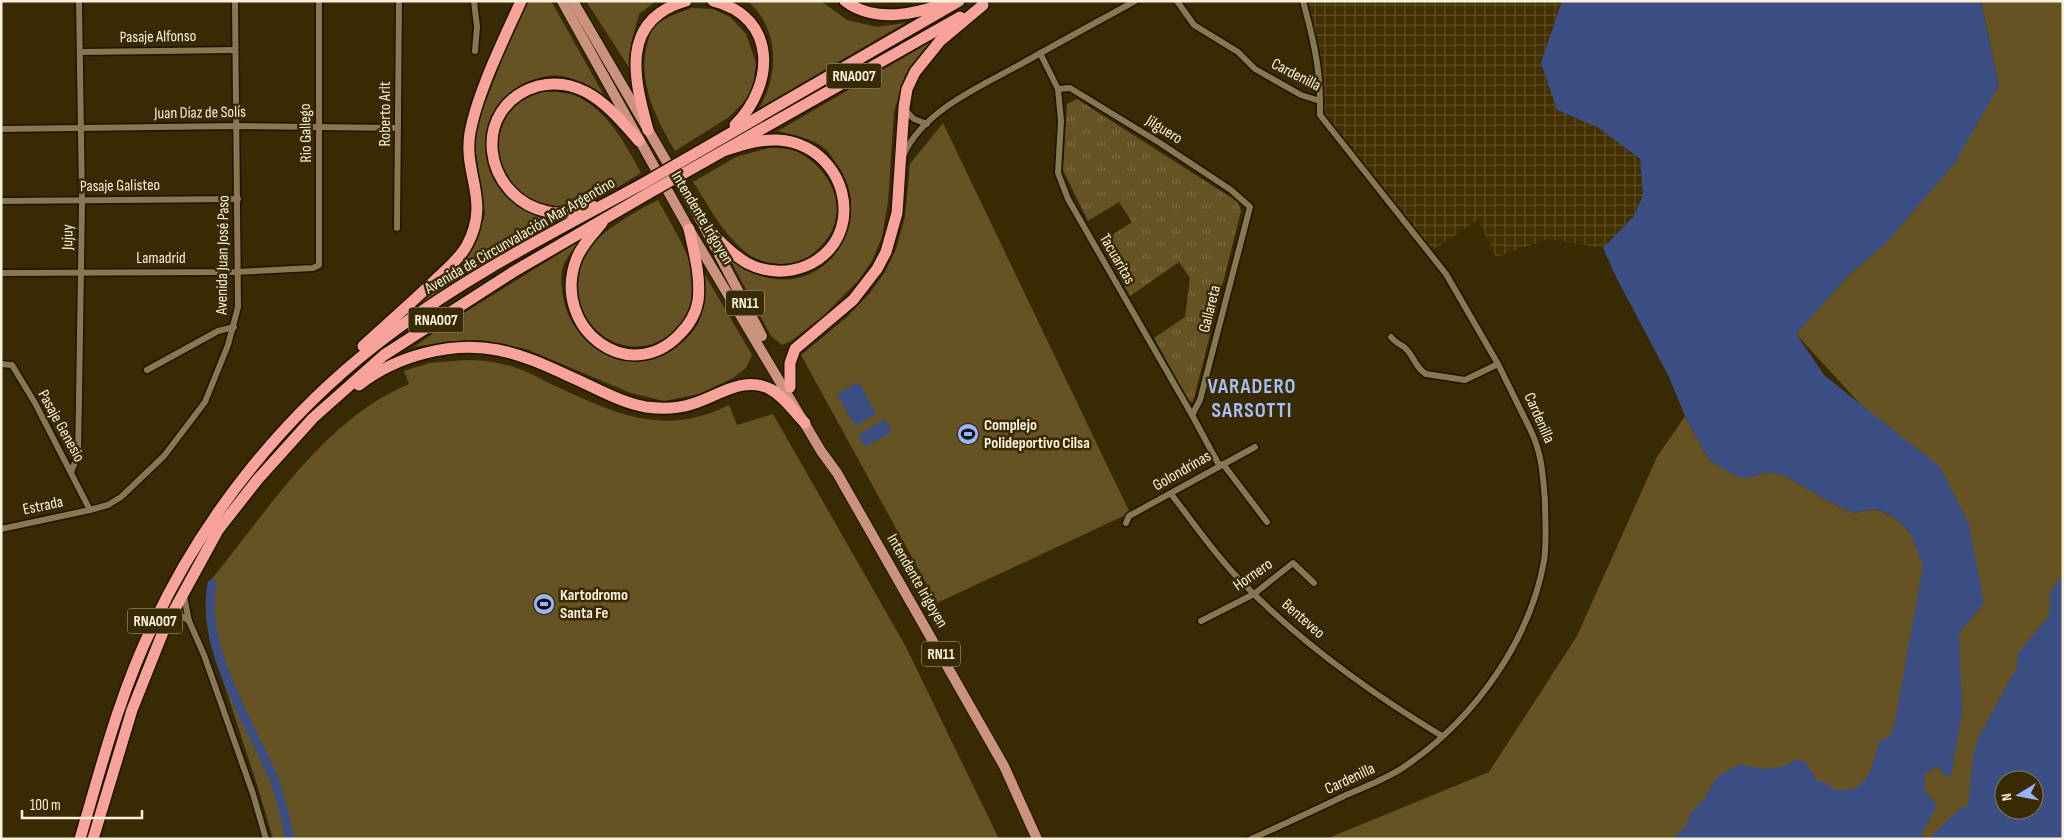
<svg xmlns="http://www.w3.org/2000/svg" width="2064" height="840" font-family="'Sofia Sans Condensed',sans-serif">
<defs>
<pattern id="industrial-grid" width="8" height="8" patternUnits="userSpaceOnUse" patternTransform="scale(1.25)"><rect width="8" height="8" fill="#423000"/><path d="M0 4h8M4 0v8" fill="none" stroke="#5e4e25"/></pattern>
<pattern id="park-tufts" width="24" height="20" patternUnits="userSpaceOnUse" patternTransform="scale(1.25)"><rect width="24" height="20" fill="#665323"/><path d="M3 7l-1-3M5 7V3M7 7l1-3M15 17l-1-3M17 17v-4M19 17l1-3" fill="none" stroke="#7d6c42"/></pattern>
</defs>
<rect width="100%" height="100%" fill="#382a03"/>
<polygon fill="url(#industrial-grid)" points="1303,1 1562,1 1542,63 1557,110 1599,128 1640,159 1643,195 1634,216 1603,248 1548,239 1496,257 1478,220 1430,252 1320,115 1320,76"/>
<g fill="#665323" fill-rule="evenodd">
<path d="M 525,1 L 551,1 L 606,99 C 592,90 579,79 562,76 C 552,74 535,78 525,83 C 456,117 485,218 560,219 L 410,311 L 465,257 L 478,236 L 485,214 L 475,146 L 477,124 Z"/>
<polygon points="586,1 656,1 639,14 631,44 630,69"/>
<path d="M 747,1 L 821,1 L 847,20 L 877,27 L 905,23 L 759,108 C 780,75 779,26 747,1 Z"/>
<path d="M 1981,1 L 2063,1 L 2063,839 L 1326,839 L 1489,772 L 1577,636 L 1657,457 L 1685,416 L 1709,460 L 1748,478 L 1768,472 L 1784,475 L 1824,499 L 1853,513 L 1876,509 L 1896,518 L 1910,533 L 1969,523 L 1796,334 L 1999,86 ZM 2004,780 L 2034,780 L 2034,810 L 2004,810 Z"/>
<path d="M 692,8 L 713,9 L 730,17 L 746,34 L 756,63 L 752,94 L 729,117 L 675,151 C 656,118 636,80 648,41 C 649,38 650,33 652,30 C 660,18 679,13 692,8 Z"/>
<path d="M 939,37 L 905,75 L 894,112 L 888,202 L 882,237 L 872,261 L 858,281 L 822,317 L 791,341 L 782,345 L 771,336 L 727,254 C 737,261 748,271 759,275 C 827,300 878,218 836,163 C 832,158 829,151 824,148 C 813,138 792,135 778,131 Z"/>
<path d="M 543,91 C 552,92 565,92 574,95 C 607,109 625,143 641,173 C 623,183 604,198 584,204 C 554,213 512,198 500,167 C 497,158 498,146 499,137 C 500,126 504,115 513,106 C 521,99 533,95 543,91 Z"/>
<polygon points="943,123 1130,513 937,603 801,355 847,317 869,294 885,272 896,249 905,217 910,164"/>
<path d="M 769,148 C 775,148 782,148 788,149 C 797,150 807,157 814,163 C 839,186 846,220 821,246 C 810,258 798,264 781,264 C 767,263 754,260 743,250 C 722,232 708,205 693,182 L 736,157 Z"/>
<path d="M 658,200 C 670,223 688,249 693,275 C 696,292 691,313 680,325 C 637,374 566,332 579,272 C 580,267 580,261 582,257 C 594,235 636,211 658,200 Z"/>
<path d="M 578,242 C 574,249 567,257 564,264 C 559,275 562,291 564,302 C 577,352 633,380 677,347 C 685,340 695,331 699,321 C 704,303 702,286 701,268 L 752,355 L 746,368 L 733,378 L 699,394 L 664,401 L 631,393 L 526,349 L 481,340 L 445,342 L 414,347 L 443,326 Z"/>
<path d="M 465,360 C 482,360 498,362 514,367 C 526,371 537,377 549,383 C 610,411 662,439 729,405 L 737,425 L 773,414 L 906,647 L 999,839 L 273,839 L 259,791 L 210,641 C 206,621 203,601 210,581 C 267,512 324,419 409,384 L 404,371 L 429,363 Z"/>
</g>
<polygon fill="url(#park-tufts)" points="1077,99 1238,202 1241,211 1193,402 1189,401 1154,338 1185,317 1190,278 1179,262 1130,296 1100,243 1132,222 1119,202 1088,221 1063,170 1067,104"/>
<g fill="#3b4f84" fill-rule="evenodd">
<path d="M 1562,1 L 1981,1 L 1999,86 L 1954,164 L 1885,244 L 1849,275 L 1796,334 L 1825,376 L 1940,467 L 1969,524 L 1984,603 L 1959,633 L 1962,711 L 1952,773 L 1947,778 L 1937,766 L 1925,774 L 1924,790 L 1937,805 L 1921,835 L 1930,838 L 1959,809 L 1968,806 L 1973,758 L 1979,736 L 2017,667 L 2018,653 L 2049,616 L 2050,593 L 2063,573 L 2063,839 L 1664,839 L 1676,836 L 1685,827 L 1692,811 L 1704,799 L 1718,776 L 1740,764 L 1761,769 L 1783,767 L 1795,760 L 1805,761 L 1817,781 L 1824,781 C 1830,788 1836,791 1845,790 C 1870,790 1873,759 1880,740 L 1890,737 L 1895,722 L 1923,564 L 1910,533 L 1896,518 L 1877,509 L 1853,513 L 1824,499 L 1784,475 L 1768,472 L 1748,478 L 1737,477 L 1709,460 L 1685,416 L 1669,377 L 1617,279 L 1603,248 L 1634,216 L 1643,195 L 1640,159 L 1599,128 L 1557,110 L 1541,63 ZM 2004,780 L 2034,780 L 2034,810 L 2004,810 Z"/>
<polygon points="859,382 876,414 855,426 837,394"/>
<polygon points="885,419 892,432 865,447 858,435"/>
</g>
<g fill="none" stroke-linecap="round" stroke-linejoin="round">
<path stroke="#3b4f84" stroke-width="9" d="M 212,584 C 200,648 248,719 273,777 C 281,796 285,818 290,839"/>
<g stroke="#1d1200" stroke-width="9">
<g id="minor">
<polyline points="474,1 477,27 475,51"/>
<path d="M 1177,1 L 1194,25 L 1238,52 L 1255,69 L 1301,95 L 1320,101 L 1320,115 L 1446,274 L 1498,364 L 1531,431 C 1542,454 1543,476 1545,501 C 1545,520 1547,542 1544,561 C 1530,640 1476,716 1411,762 C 1391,777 1367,786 1344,796 C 1313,811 1282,825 1251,839"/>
<path d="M 1303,1 C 1312,35 1320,66 1320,101"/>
<polyline points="80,52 235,50"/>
<polyline points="1040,53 1058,89 1061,121 1058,173 1068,199 1192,415 1219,465"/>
<polyline points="1058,89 1070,88 1160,143 1231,190 1250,207 1200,400 1192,415"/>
<polyline points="905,110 914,119 927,124"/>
<polyline points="1,129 237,126 398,128"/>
<path d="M 904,154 C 924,110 981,86 1021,64 C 1058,43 1097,22 1135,1"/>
<polyline points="1,201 238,199"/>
<polyline points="397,228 399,1"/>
<polyline points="1,273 236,272 313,268 319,265 319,1"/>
<path d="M 1391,337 C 1395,342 1399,344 1404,347 C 1414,355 1415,368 1426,374 L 1465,380 L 1498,364"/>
<polyline points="1,364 12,365 35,403 90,510"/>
<polyline points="147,370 218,331 234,327"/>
<polyline points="1223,464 1267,522"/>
<polyline points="71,472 78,455 79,399 82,201 79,1"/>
<path d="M 1171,494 C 1193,522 1213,552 1238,578 C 1297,640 1369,692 1442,736"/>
<polyline points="1126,523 1129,516 1255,447"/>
<polyline points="1,529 90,510 108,505 121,497 164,456 205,402 228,345 238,307 235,1"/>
<path d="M 171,619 C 179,614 183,616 189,621 L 184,596"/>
<polyline points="189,621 204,655 253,794 266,839"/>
<polyline points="1201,621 1254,594 1293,563 1314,583"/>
</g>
</g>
<g stroke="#1d1200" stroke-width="12">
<g id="primary">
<polyline points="562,1 689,229 821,451 837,473 1004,766 1037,839"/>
<polyline points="573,1 700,219 762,336"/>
</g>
</g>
<g stroke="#1d1200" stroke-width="14">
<g id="motorway">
<path d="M 713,1 C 778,17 775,85 735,125"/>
<path d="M 845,1 C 875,24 916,14 949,2"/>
<path d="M 648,130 C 634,79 619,20 686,1"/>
<polyline points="698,152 959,1"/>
<polyline points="702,163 960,17"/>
<path d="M 593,206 C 579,210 563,215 548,212 C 482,198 469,106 538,86 C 554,82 571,84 586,92 C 607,103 623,123 639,141"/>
<path d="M 700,219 C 714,235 728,252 747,263 C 784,283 835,265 843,221 C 850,180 819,142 778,140 C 760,139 742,145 726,150"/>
<path d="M 602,223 C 593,234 581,246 576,260 C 551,328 629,388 680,334 C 689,325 696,313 698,301 C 701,277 694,252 689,229"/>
<path d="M 363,346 C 386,325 409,305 431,284 C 443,272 459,260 467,245 C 491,200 463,175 470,133 C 477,93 504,39 521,1"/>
<path d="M 359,385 C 396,356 451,341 498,350 C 524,355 549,367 573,378 C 596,388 621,403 646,407 C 662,409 677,409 692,404 C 717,397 743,375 770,389 C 784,396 794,412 805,423"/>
<polyline points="790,387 790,363 795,349 853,300 877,269 886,252 897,213 904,107 907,89 915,72 940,41 983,5"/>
<path d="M 80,839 C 101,767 120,693 153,625 C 204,516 282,418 377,344 C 458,280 554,232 644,183"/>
<polyline points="93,839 132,710 165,627 218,530 258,479 313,418 384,355 513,272 649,193"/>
</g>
</g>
<use href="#minor" stroke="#887852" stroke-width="6"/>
<use href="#primary" stroke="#cb927d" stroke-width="10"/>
<use href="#motorway" stroke="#f7a399" stroke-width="11"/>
<g stroke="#1d1200" stroke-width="14" stroke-linecap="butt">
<g id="motorway-bridge">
<polyline points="644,183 698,152"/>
<polyline points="649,193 702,163"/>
</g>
</g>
<use href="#motorway-bridge" stroke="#f7a399" stroke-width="11"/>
</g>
<defs>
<g id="stadium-disc" transform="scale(1.125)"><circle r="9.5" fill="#99b5fd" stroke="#382a03"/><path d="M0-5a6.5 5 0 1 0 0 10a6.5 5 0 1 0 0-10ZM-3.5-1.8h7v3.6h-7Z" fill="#111"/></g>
</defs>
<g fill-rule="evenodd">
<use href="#stadium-disc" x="968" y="434"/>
<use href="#stadium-disc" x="544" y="604"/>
</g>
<g text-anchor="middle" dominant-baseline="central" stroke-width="5" stroke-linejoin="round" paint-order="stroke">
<g fill="#382a03" stroke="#bfb59b" stroke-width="1">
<rect x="826.5" y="63.5" width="55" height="25" rx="4"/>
<rect x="726" y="290.5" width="38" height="25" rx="4"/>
<rect x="408.5" y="307.5" width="55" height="25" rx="4"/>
<rect x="127.5" y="608.5" width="55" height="25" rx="4"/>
<rect x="922" y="641.5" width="38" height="25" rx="4"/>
</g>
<g font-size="15" font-weight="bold" fill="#f9f1dc">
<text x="854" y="76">RNA007</text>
<text x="745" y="303">RN11</text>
<text x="436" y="320">RNA007</text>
<text x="155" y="621">RNA007</text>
<text x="941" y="654">RN11</text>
</g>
<g font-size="16" fill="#f9f1dc" stroke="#382a03">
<text transform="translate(158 37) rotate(-1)">Pasaje Alfonso</text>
<text transform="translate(1296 75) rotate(27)">Cardenilla</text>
<text transform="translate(200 113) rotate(-1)">Juan Díaz de Solís</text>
<text transform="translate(385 114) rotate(-90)">Roberto Arlt</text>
<text transform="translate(1164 130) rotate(32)">Jilguero</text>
<text transform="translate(306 133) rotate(-91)">Rio Gallego</text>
<text transform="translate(120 186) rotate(-1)">Pasaje Galisteo</text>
<text transform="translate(702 218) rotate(59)">Intendente Irigoyen</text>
<text transform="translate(520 236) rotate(-30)">Avenida de Circunvalación Mar Argentino</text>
<text transform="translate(68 237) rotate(-89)">Jujuy</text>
<text transform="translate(223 255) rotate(-89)">Avenida Juan José Paso</text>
<text x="161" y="258">Lamadrid</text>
<text transform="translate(1117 259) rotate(60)">Tacuaritas</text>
<text transform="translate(1210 309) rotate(-76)">Gallareta</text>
<text transform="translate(1539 418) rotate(66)">Cardenilla</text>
<text transform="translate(61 426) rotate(61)">Pasaje Genesio</text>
<text transform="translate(1182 471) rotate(-30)">Golondrinas</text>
<text transform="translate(43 506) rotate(-12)">Estrada</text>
<text transform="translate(1253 575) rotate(-35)">Hornero</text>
<text transform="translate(917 581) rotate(60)">Intendente Irigoyen</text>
<text transform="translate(1303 619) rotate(41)">Benteveo</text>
<text transform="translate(1350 779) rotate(-25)">Cardenilla</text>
</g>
<g font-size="16" font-weight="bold" fill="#f9f1dc" stroke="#382a03" text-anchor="start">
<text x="984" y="425">Complejo<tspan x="984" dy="18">Polideportivo Cilsa</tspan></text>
<text x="560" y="595">Kartodromo<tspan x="560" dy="18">Santa Fe</tspan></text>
</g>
<g font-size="21" font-weight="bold" letter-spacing="1" fill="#a8bdf3" stroke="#382a03">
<text x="1252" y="386">VARADERO<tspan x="1252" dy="24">SARSOTTI</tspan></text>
</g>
</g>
<rect width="2064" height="840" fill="none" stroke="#f9f1dc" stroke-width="5"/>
<g transform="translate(2019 795) rotate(260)"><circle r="24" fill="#382a03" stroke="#857a5a"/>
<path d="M0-4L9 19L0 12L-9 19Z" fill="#99b5fd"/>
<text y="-8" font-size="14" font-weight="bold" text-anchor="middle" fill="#f9f1dc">N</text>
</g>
<path d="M22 810v8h120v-8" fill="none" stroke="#f9f1dc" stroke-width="2.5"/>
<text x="30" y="810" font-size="15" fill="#f9f1dc" stroke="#382a03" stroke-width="4" paint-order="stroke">100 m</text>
</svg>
